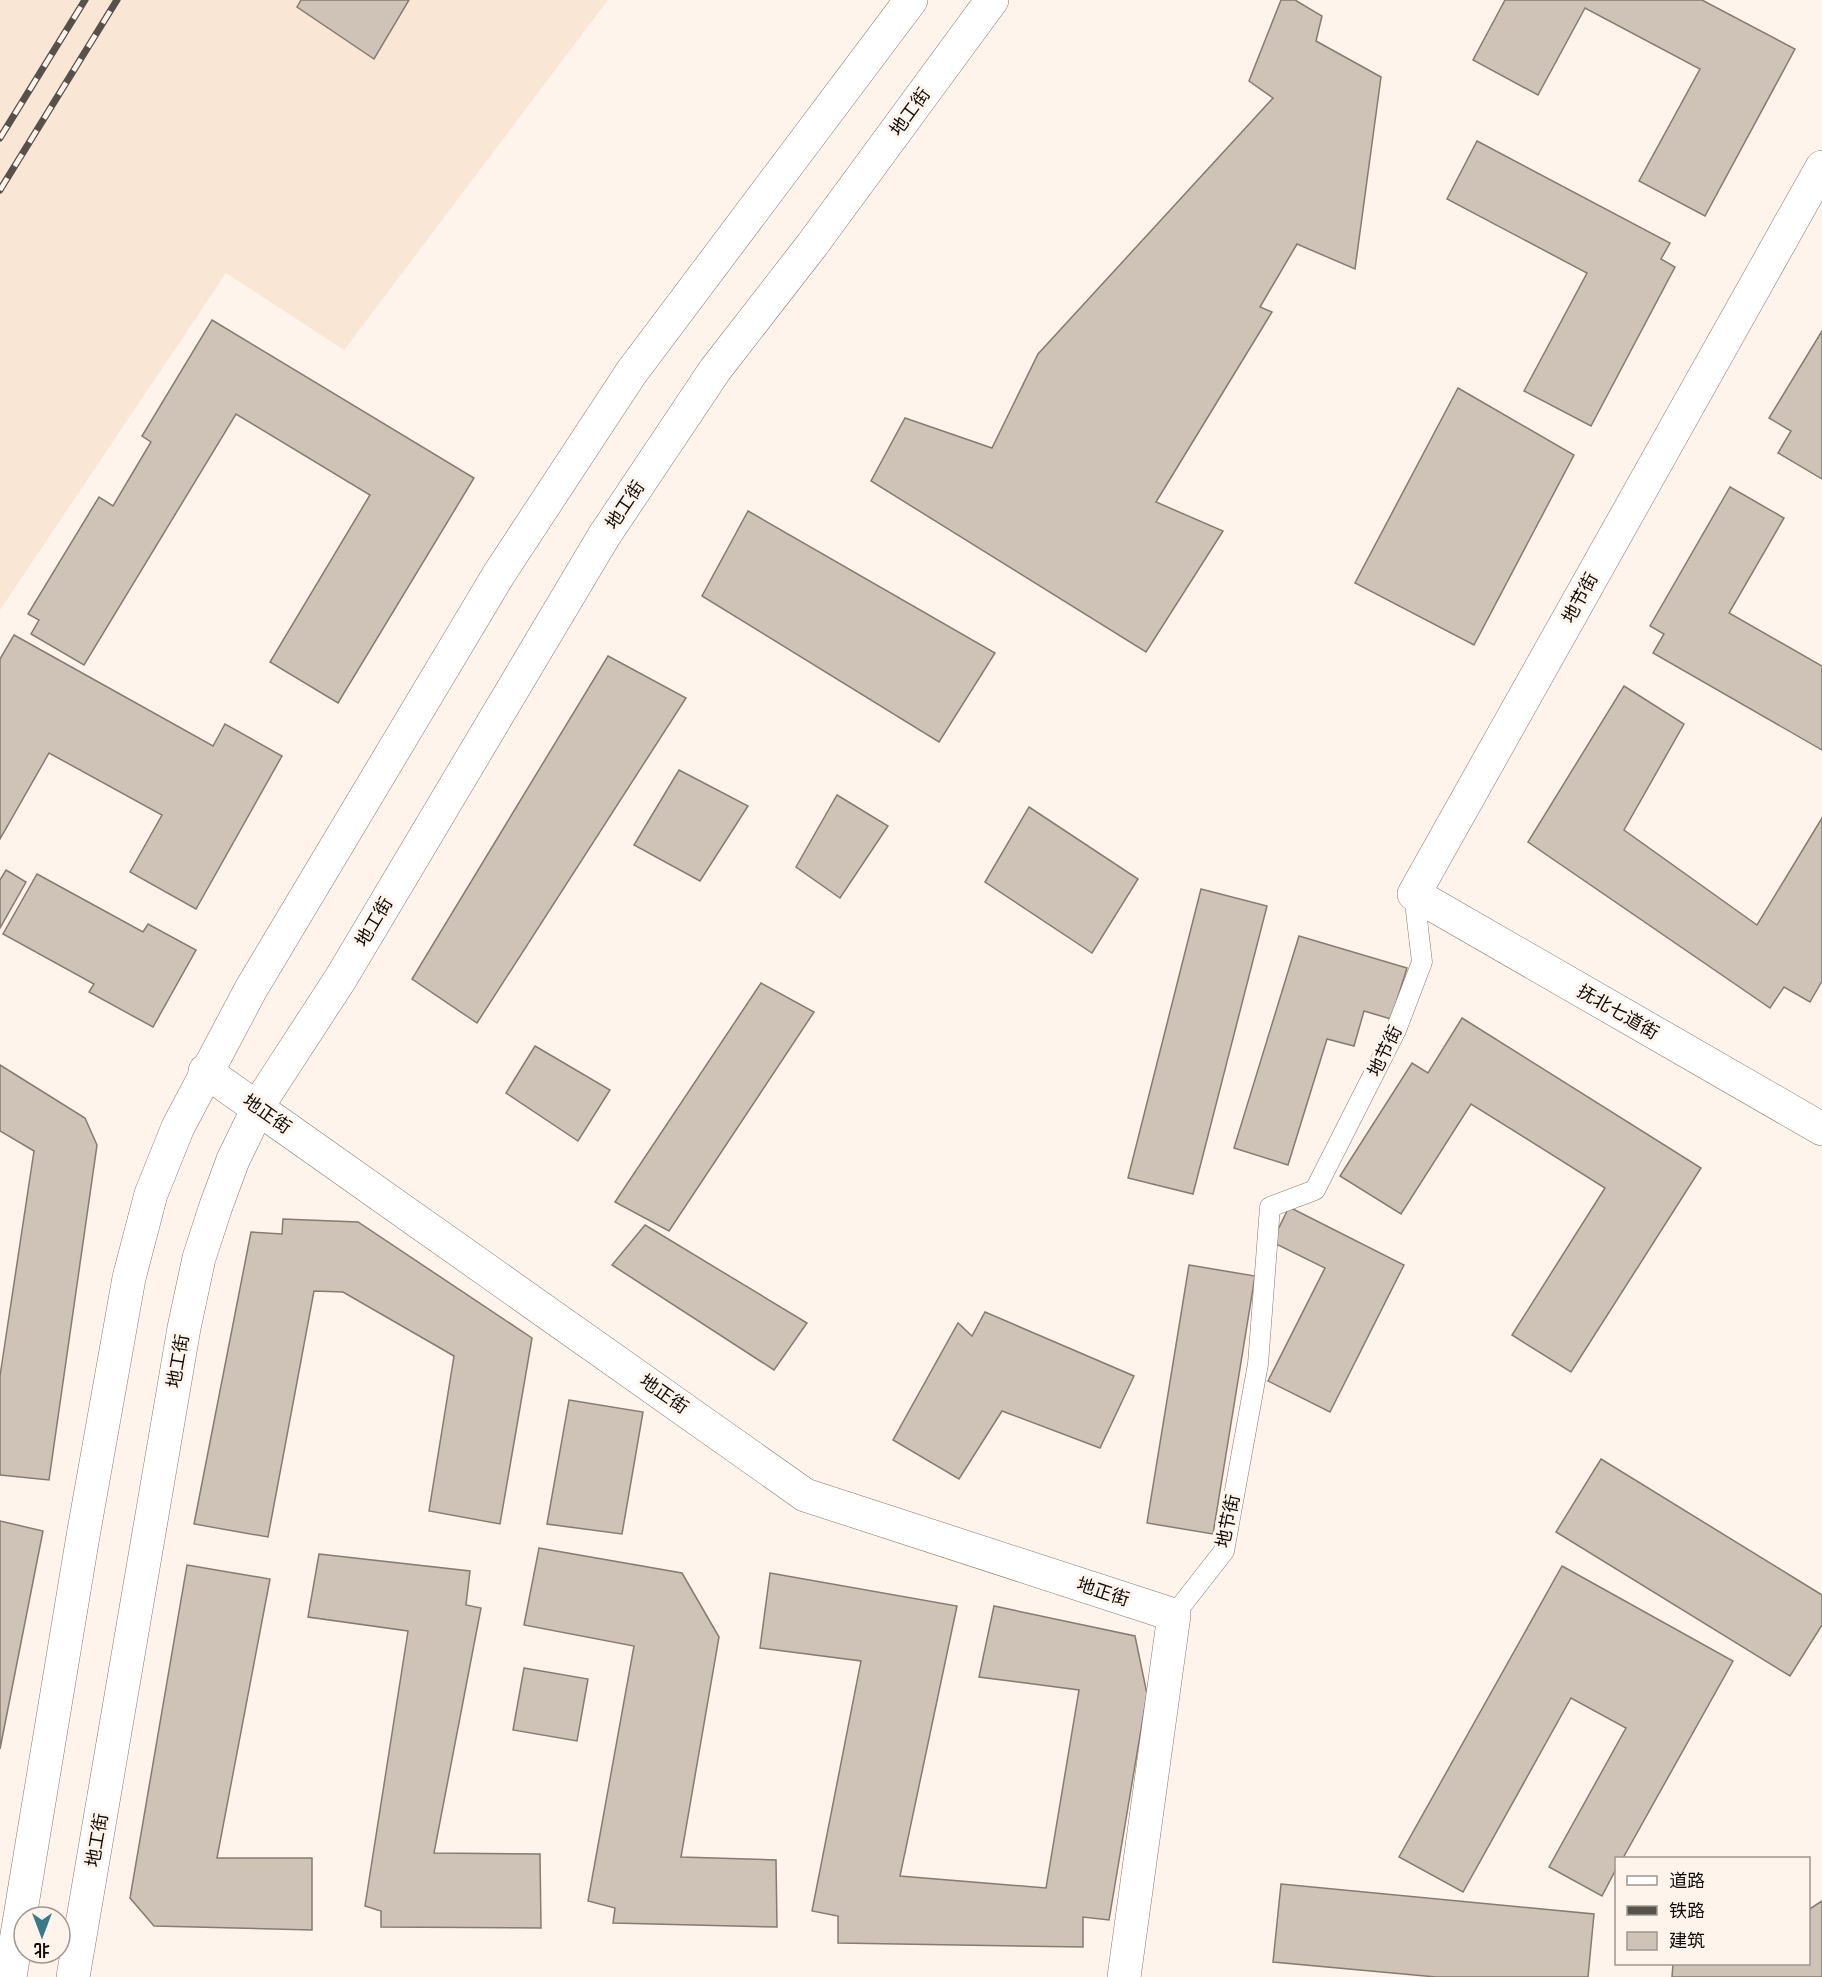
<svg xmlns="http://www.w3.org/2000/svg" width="1822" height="1977" font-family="'DM Sans','Noto Sans SC',sans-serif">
<rect width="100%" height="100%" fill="#fef4eb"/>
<polygon fill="#f9e6d5" points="0,0 608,0 344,350 226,273 0,610"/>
<g fill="#cfc3b8" stroke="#867b70" stroke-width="1.5">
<polygon points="301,0 409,0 374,59 297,7"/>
<polygon points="1281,0 1295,0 1322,16 1316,41 1381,77 1355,269 1297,244 1260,307 1272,312 1156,502 1223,531 1146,652 871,481 905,418 992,448 1038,354 1273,98 1249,81"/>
<polygon points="1505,0 1702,0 1795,49 1705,216 1639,181 1700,69 1585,8 1538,95 1473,60"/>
<polygon points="1477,141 1670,243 1661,259 1675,267 1591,426 1524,391 1587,273 1447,199"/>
<polygon points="212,320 474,478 338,703 270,662 370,495 236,414 84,665 31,634 39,620 28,614 99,497 113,506 151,442 142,436"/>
<polygon points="1822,331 1822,479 1778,453 1791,431 1769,418"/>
<polygon points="1458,388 1574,455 1474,645 1355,583"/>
<polygon points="1730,487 1784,518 1729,613 1822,666 1822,750 1653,653 1664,634 1650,626"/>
<polygon points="748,511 995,653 939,742 702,596"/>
<polygon points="14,635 213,746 225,724 282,756 196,909 130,872 162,815 49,753 0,839 0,659"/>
<polygon points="608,656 686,698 477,1023 412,979"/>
<polygon points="1624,686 1684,724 1624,830 1757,925 1822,818 1822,981 1810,1002 1784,987 1770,1008 1528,842"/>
<polygon points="679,770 748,806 700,881 634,845"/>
<polygon points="837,795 888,826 840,898 796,867"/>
<polygon points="1029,807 1138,879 1092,953 985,882"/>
<polygon points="6,870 26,882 0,928 0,880"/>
<polygon points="37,874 143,932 148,924 196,950 153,1027 89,992 94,984 3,934"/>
<polygon points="1201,889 1267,906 1193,1194 1128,1178"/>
<polygon points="1299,936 1407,968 1391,1019 1364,1011 1354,1046 1327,1039 1288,1165 1234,1148"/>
<polygon points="761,983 814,1012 669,1231 615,1202"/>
<polygon points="1462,1018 1701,1168 1571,1372 1512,1335 1605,1188 1471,1104 1401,1214 1340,1176 1412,1063 1428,1073"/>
<polygon points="535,1046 610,1090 578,1141 506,1093"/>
<polygon points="0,1065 85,1118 97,1145 49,1480 0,1475 0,1376 34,1151 0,1131"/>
<polygon points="1289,1207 1404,1265 1330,1412 1268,1381 1325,1268 1272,1242"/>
<polygon points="283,1219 358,1222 532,1338 500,1524 429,1511 454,1356 343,1292 314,1291 268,1537 194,1524 251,1232 282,1234"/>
<polygon points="645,1225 807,1323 774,1370 612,1265"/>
<polygon points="1189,1265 1255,1276 1213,1534 1147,1523"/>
<polygon points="985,1312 1134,1376 1100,1448 1002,1411 959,1479 893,1440 958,1323 972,1336"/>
<polygon points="569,1400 643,1412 622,1534 547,1524"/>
<polygon points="1601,1459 1822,1595 1822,1625 1790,1676 1556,1532"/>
<polygon points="0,1521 43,1531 0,1749"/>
<polygon points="539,1548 682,1573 719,1637 681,1857 776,1860 777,1927 613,1923 615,1908 588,1901 634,1646 524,1625"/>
<polygon points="319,1554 470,1571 466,1605 481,1608 434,1853 540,1854 541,1928 381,1927 381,1911 365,1906 408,1631 308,1617"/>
<polygon points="187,1565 270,1579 217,1858 312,1858 312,1930 154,1926 130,1898"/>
<polygon points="1562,1566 1733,1661 1623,1858 1616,1858 1616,1869 1602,1896 1549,1867 1626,1728 1571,1698 1463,1892 1399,1857"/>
<polygon points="770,1573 957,1606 900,1876 1046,1888 1079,1690 979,1677 994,1606 1135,1636 1147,1694 1109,1920 1083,1917 1083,1947 838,1943 838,1916 812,1911 861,1661 760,1648"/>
<polygon points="524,1668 588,1679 577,1741 513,1730"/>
<polygon points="1281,1884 1594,1914 1588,1977 1436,1977 1273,1962"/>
<polygon points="1822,1901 1822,1977 1672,1977 1673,1964 1808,1964 1808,1910"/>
</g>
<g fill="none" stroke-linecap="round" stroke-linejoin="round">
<g stroke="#83786d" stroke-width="21">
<polyline id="service" points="1174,1615 1224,1551 1258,1364 1270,1207 1315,1190 1396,1030 1422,962 1414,894"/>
</g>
<g stroke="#83786d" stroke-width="34">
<g id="minor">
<polyline points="1822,167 1414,894 1822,1129"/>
<polyline points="205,1071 805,1495 1174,1615 1124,1977"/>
</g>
</g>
<g stroke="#83786d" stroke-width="34">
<g id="secondary">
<polyline points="10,1977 83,1536 129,1278 151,1194 178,1127 251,989 499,574 631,373 911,0"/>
<polyline points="73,1977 184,1328 199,1258 216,1206 233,1160 263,1098 341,978 604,536 715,370 812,245 992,0"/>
</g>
</g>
<use href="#service" stroke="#fff" stroke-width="20"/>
<use href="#minor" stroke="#fff" stroke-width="33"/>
<use href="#secondary" stroke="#fff" stroke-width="33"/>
<g stroke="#57514b" stroke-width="7">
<g id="rail">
<polyline points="0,138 85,0"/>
<polyline points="0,190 117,0"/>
</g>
</g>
<use href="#rail" stroke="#fef4eb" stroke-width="4.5" stroke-dasharray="14" stroke-linecap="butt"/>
</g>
<g text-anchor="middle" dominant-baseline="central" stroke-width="6" stroke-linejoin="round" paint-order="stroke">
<g font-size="18" fill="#0f0b07" stroke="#fef4eb">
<text transform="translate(910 112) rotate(-54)">地工街</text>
<text transform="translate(625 505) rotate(-56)">地工街</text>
<text transform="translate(1580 598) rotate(-61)">地节街</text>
<text transform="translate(374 922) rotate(-59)">地工街</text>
<text transform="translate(1618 1012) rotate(30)">抚北七道街</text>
<text transform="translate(1385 1051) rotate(-64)">地节街</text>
<text transform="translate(267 1114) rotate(35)">地正街</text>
<text transform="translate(178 1361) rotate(-80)">地工街</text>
<text transform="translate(664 1394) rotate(35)">地正街</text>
<text transform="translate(1228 1521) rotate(-78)">地节街</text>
<text transform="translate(1103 1592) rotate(18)">地正街</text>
<text transform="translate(97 1840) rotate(-80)">地工街</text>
</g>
</g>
<rect x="1615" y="1857" width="195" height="108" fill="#fef4eb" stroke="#9e9790" stroke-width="1.5"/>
<rect x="1627" y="1876" width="30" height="9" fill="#ffffff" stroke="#9e9790" stroke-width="1.5"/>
<text x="1669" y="1887" font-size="18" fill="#0f0b07">道路</text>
<rect x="1627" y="1906" width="30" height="9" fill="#57514b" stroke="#9e9790" stroke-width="1.5"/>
<text x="1669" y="1917" font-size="18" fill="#0f0b07">铁路</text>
<rect x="1627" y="1932" width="30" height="18" fill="#cfc3b8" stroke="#9e9790" stroke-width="1.5"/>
<text x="1669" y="1947" font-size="18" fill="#0f0b07">建筑</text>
<g transform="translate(42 1935) rotate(180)"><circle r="28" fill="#fef4eb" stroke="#9e9790" stroke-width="1.5"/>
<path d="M0-4.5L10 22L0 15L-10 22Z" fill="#37788b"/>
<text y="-9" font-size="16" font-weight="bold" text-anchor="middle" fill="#0f0b07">北</text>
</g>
</svg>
